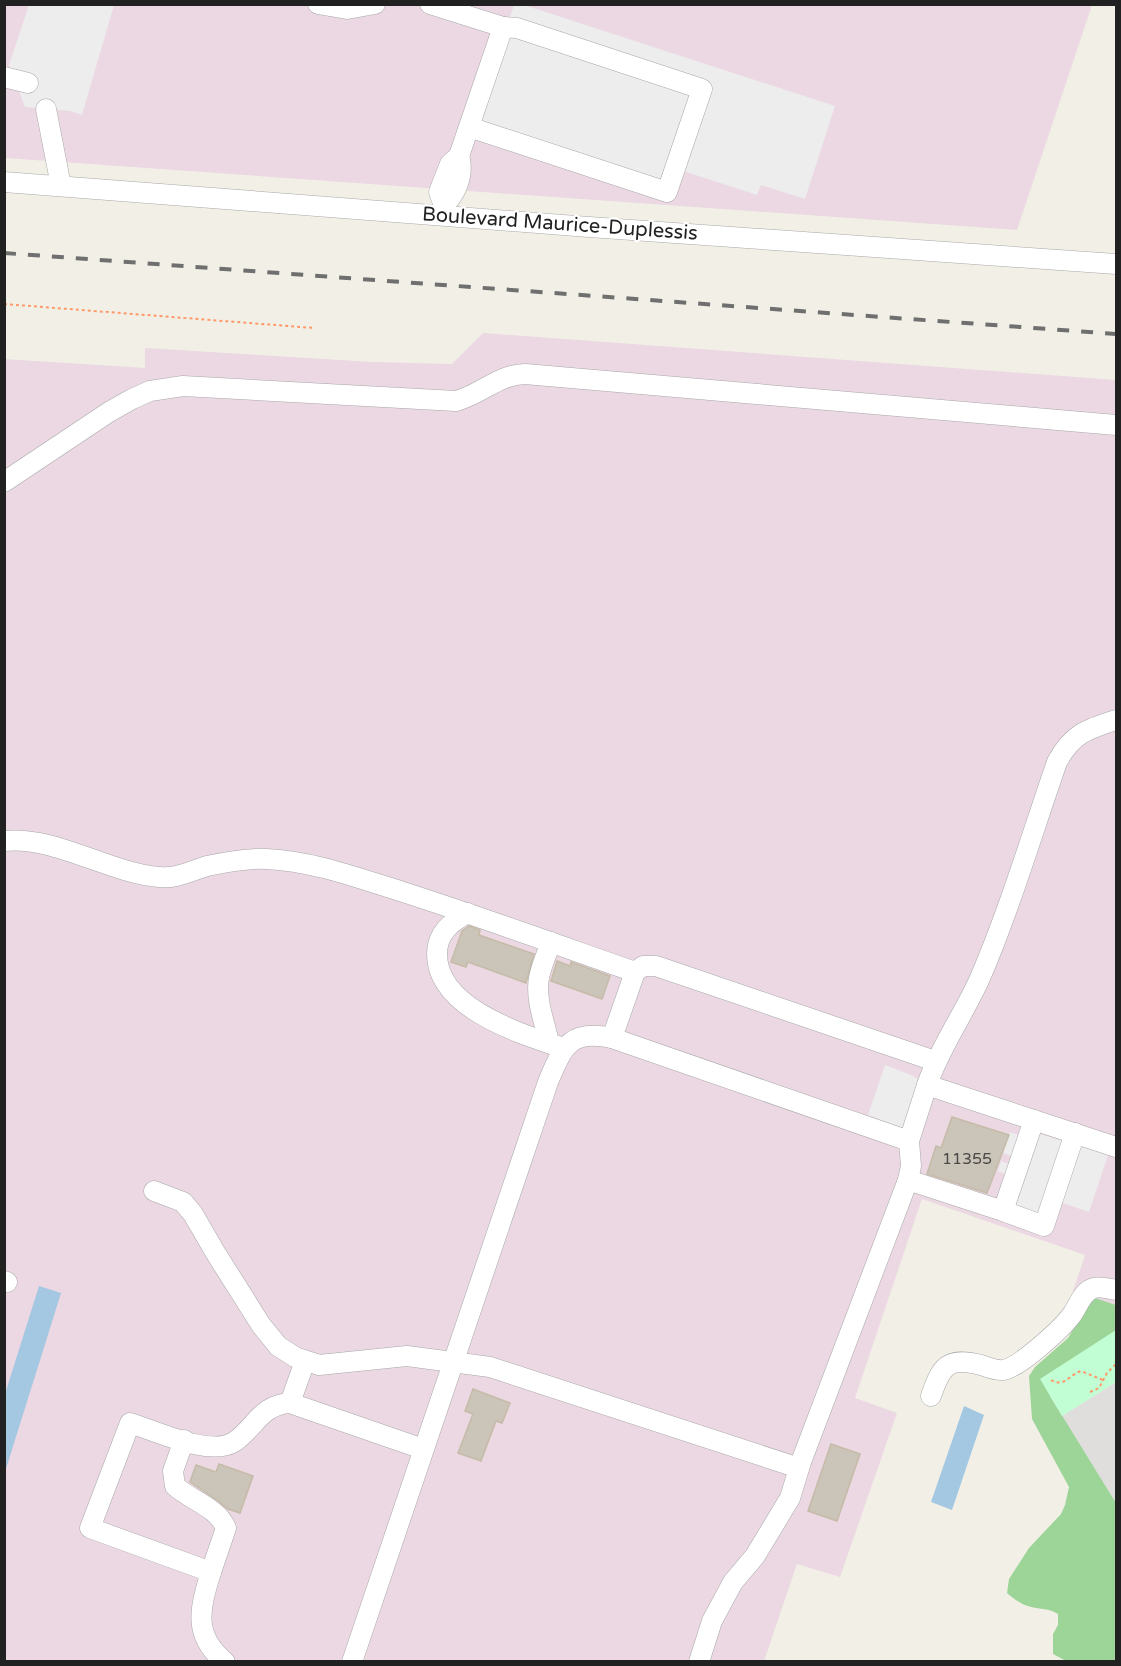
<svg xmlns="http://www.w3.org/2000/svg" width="1121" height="1666" font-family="'Varela Round',sans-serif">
<rect width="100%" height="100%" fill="#f2f0e6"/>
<polygon fill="#dfdedd" points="1116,1382 1116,1503 1062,1416"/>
<g fill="#ebd8e3">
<polygon points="4,5 1092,5 1017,230 5,158"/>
<polygon points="483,333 1116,380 1116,1305 1073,1291 1085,1255 922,1199 855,1398 897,1413 840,1577 797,1564 764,1661 5,1661 4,359 145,368 145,348 373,362 452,364"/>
</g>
<path fill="#9dd498" d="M 1092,1297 L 1116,1305 L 1116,1361 L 1050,1396 L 1116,1503 L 1116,1661 L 1066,1661 L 1053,1654 L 1053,1634 L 1058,1625 L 1058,1614 C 1046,1607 1040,1610 1028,1606 C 1020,1604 1013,1598 1007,1593 L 1009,1579 L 1029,1548 L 1061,1514 L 1065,1505 L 1069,1487 L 1032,1419 L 1029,1376 L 1035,1367 L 1068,1338 Z"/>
<polygon fill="#c1fed3" points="1116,1330 1116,1382 1062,1416 1040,1379"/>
<g fill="#ededed">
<polygon points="29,5 114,5 82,115 70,111 25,107 9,65"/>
<polygon points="514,5 524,5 835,106 805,199 761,185 757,195 668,166 660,191 473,130"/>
<polygon points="885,1065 911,1075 927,1085 911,1131 868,1115"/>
<polygon points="1030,1131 1108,1155 1089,1212 1054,1200 1047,1218 1005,1205 1014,1178 998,1171 1001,1161 1017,1167 1020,1159 1003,1153 1010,1132 1027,1138"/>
</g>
<g fill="#a4c7e2">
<polygon points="39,1286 61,1293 5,1472 5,1394"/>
<polygon points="964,1406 984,1415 952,1510 931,1502"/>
</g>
<g fill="#cac4b9" stroke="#c5bba7" stroke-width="1.5">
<polygon points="469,926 480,930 479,935 534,954 526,983 468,962 466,967 451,962 462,931"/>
<polygon points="557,961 570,966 571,962 610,976 602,999 551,981"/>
<polygon points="952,1117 1009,1135 987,1193 927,1174 936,1146 941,1148"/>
<polygon points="473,1389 510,1403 502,1423 496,1421 481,1461 458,1453 473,1414 465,1411"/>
<polygon points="831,1444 860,1454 837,1521 808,1511"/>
<polygon points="219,1464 253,1476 240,1513 228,1509 217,1500 190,1482 196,1465 216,1472"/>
</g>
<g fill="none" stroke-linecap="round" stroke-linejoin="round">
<g stroke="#a8a8a8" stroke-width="21">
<g id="minor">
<polyline points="318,4 347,9 375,4"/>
<polyline points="430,4 503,27"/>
<polyline points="4,77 28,83"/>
<polyline points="46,109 61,186"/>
<polyline points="459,156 503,27 517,28 702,89 667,192 469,127"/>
<polyline points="4,182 589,227 1116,264"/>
<path d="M 440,215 C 444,201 447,204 453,194 C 460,183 463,168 459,156 L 450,164 L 439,192 L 443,203"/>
<path d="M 4,482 L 109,412 L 132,399 L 150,391 L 183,386 L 456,401 C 482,394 497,375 525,374 L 1116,425"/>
<path d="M 4,841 C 53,835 109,873 159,877 C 176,879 191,871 207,866 C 226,862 247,858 266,859 C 313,861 358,878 403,892 C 481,917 558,945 635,972 L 612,1038 L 909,1141"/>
<path d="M 468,913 C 451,922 437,933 437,954 C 437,1009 522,1034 563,1048"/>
<polyline points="635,972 643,966 656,966 935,1061"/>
<path d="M 549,1043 C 545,1023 535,999 539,978 C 541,966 547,954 551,942"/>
<path d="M 927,1085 C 940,1047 964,1014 980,978 C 1010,908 1032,834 1057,762 C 1072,734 1087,729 1116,720"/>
<polyline points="908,1180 1003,1211 1034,1120"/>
<polyline points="154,1191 183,1202 193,1214 215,1252 261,1325 278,1346 295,1357 319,1365 407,1356 490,1367 799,1468"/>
<polyline points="1003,1211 1044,1226 1075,1133"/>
<polyline points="4,1281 7,1282"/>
<path d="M 931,1396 C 941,1367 947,1356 981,1365 C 987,1367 996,1371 1003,1370 C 1019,1368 1061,1329 1071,1316 C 1078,1307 1082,1291 1094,1288 C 1100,1286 1110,1289 1116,1290"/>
<polyline points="290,1403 305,1361"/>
<path d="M 184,1440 L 173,1471 L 175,1486 C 192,1501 217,1507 226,1528 L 211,1572 L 90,1528 L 130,1423 C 156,1431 210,1457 234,1442 C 256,1427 260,1405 290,1403 L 423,1449"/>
<path d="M 211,1572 C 200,1608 192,1635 225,1662"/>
<path d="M 352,1662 L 548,1082 C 563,1047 569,1029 612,1038"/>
<polyline points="699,1662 712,1621 733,1582 755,1556 790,1498 801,1462 908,1180 911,1166 909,1141 927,1085 1116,1147"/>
</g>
</g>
<g stroke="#ff996a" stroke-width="2" stroke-dasharray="3 3" stroke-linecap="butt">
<polyline points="4,304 314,328"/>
<path d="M 1051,1380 C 1064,1388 1069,1375 1081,1371 L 1103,1380"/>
<polyline points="1090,1392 1099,1388 1107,1373 1116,1364"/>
</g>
<use href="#minor" stroke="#fff" stroke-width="20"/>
<polyline stroke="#6f6f6f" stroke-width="4" stroke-dasharray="12 12" stroke-linecap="butt" points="4,253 1116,334"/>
</g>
<g text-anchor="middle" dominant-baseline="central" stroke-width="4.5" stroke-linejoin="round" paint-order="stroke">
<g font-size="16" fill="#4b4a47">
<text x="967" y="1159">11355</text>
</g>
<g font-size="20" fill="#212121" stroke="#fff">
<text transform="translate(560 224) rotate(4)">Boulevard Maurice-Duplessis</text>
</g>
</g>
<rect width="1121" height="1666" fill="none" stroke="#212121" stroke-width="12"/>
</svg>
